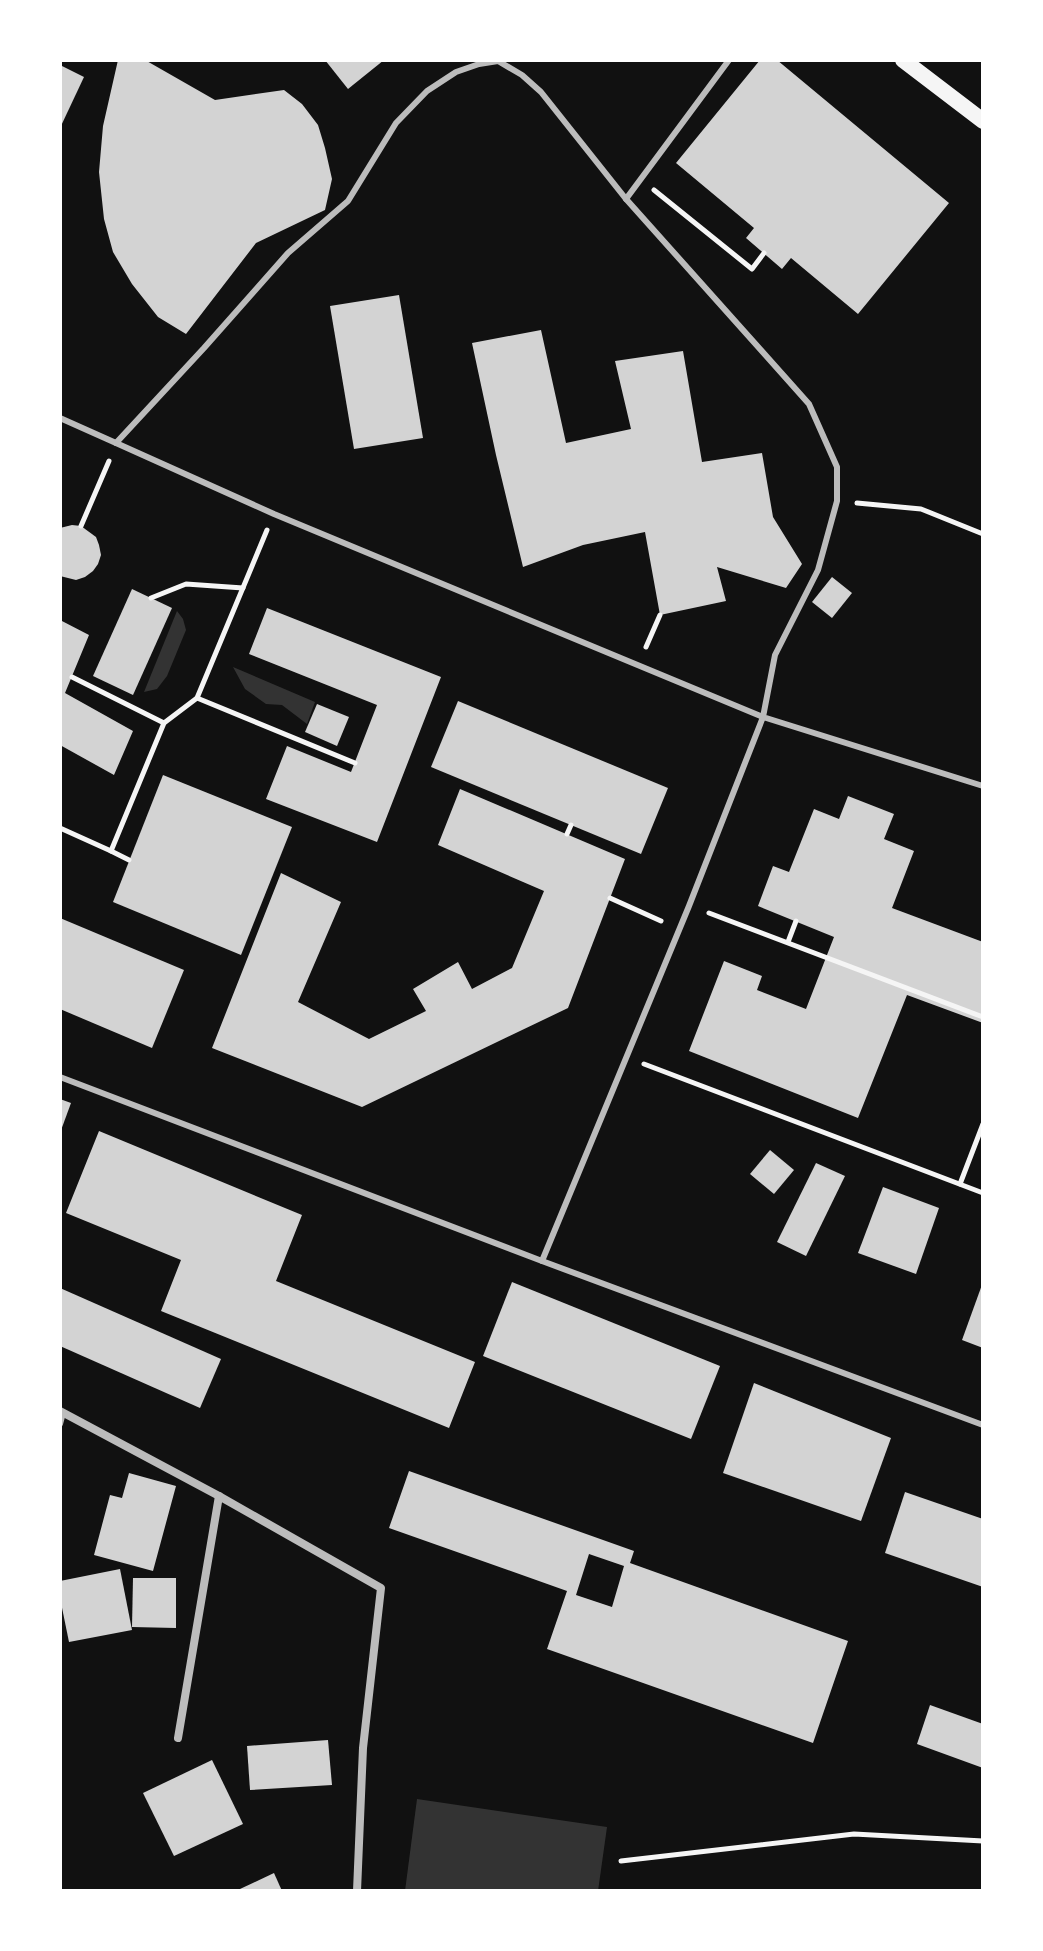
<svg xmlns="http://www.w3.org/2000/svg" width="1043" height="1951" font-family="'Fira Sans Condensed',sans-serif">
<rect width="100%" height="100%" fill="#111"/>
<g fill="#333">
<polygon points="177,611 183,619 186,630 167,676 157,689 144,692"/>
<polygon points="233,667 315,702 307,724 282,705 266,704 245,689"/>
<polygon points="417,1799 607,1827 598,1891 405,1891"/>
</g>
<g fill="#d3d3d3" fill-rule="evenodd">
<polygon points="118,60 145,60 215,100 284,90 302,104 318,125 325,148 332,179 325,210 256,243 186,334 158,317 132,284 113,252 104,219 99,172 103,126"/>
<polygon points="325,60 384,60 348,89"/>
<polygon points="760,60 777,60 949,203 858,314 791,258 782,269 746,238 754,228 676,163"/>
<polygon points="60,65 84,77 60,128"/>
<polygon points="399,295 423,438 354,449 330,306"/>
<polygon points="541,330 566,443 631,429 615,361 683,351 702,462 762,453 773,517 802,564 786,588 717,567 726,601 660,615 645,532 583,545 523,567 496,455 472,343"/>
<polygon points="72,525 81,526 96,537 99,545 101,555 98,564 93,571 85,577 76,580 60,576 60,528"/>
<polygon points="832,577 852,593 832,618 812,602"/>
<polygon points="132,589 172,608 133,695 93,676"/>
<polygon points="267,608 441,677 377,842 266,799 287,746 351,772 377,705 249,654"/>
<polygon points="60,620 89,635 65,693 133,731 114,775 60,745"/>
<polygon points="458,701 668,788 641,854 431,767"/>
<polygon points="317,704 349,717 337,746 305,732"/>
<polygon points="163,775 292,827 241,955 113,902"/>
<polygon points="460,789 625,859 568,1008 362,1107 212,1048 281,873 341,902 298,1002 369,1039 426,1011 413,989 458,962 472,989 512,968 544,891 438,845"/>
<polygon points="848,796 894,814 884,839 914,851 892,908 983,942 983,1023 907,995 858,1118 689,1051 724,961 762,976 757,990 806,1009 834,937 758,906 773,866 789,872 814,809 839,819"/>
<polygon points="60,918 184,970 152,1048 60,1009"/>
<polygon points="60,1099 71,1103 60,1133"/>
<polygon points="99,1131 302,1215 276,1281 475,1362 449,1428 161,1311 181,1260 66,1213"/>
<polygon points="770,1150 794,1170 774,1194 750,1174"/>
<polygon points="816,1163 845,1176 806,1256 777,1242"/>
<polygon points="883,1187 939,1208 916,1274 858,1253"/>
<polygon points="512,1282 720,1366 691,1439 483,1356"/>
<polygon points="983,1282 983,1348 962,1340"/>
<polygon points="60,1288 221,1359 200,1408 60,1346"/>
<polygon points="754,1383 891,1438 861,1521 723,1473"/>
<path d="M 409,1471 L 634,1551 L 630,1563 L 848,1641 L 813,1743 L 547,1649 L 567,1591 L 389,1528 ZM 589,1554 L 624,1566 L 612,1607 L 576,1595 Z"/>
<polygon points="129,1473 176,1486 153,1571 94,1555 110,1495 122,1498"/>
<polygon points="905,1492 983,1519 983,1587 885,1553"/>
<polygon points="120,1569 132,1630 69,1642 60,1598 60,1581"/>
<polygon points="133,1578 176,1578 176,1628 132,1627"/>
<polygon points="930,1705 983,1724 983,1768 917,1744"/>
<polygon points="328,1740 332,1785 250,1790 247,1746"/>
<polygon points="212,1760 243,1824 174,1856 143,1793"/>
<polygon points="274,1873 282,1891 241,1891 240,1889"/>
</g>
<g fill="none" stroke-linecap="round" stroke-linejoin="round">
<g stroke="#f5f5f5" stroke-width="5">
<polyline points="654,190 752,269 764,253"/>
<polyline points="857,503 921,509 983,534"/>
<polyline points="81,526 109,461"/>
<polyline points="151,598 186,584 243,588"/>
<polyline points="646,647 660,615"/>
<polyline points="72,677 164,723"/>
<polyline points="197,698 355,763"/>
<polyline points="60,828 111,851 164,723 197,698 267,530"/>
<polyline points="567,834 571,825"/>
<polyline points="111,851 129,860"/>
<polyline points="610,898 661,921"/>
<polyline points="709,913 983,1017"/>
<polyline points="788,942 796,921"/>
<polyline points="644,1064 983,1193"/>
<polyline points="960,1184 983,1124"/>
<polyline points="621,1861 854,1834 983,1841"/>
</g>
<g stroke="#bcbcbc" stroke-width="6">
<polyline points="626,199 729,60"/>
<polyline points="60,418 116,443"/>
<polyline points="60,1077 542,1261 983,1425"/>
<polyline points="542,1261 689,906 763,717 775,655 818,570 837,501 837,467 809,404 626,199 541,92 522,75 498,61 479,64 456,72 427,91 396,123 348,201 288,253 204,348 116,443 274,514 763,717 983,786"/>
<polyline points="60,1424 63,1413"/>
</g>
<g stroke="#bcbcbc" stroke-width="8">
<polyline points="60,1411 219,1496 381,1588 363,1748 357,1891"/>
<polyline points="178,1738 219,1496"/>
</g>
<polyline stroke="#f5f5f5" stroke-width="16" points="903,60 983,121"/>
</g>
<rect width="1043" height="1951" fill="none" stroke="#ffffff" stroke-width="124"/>
</svg>
